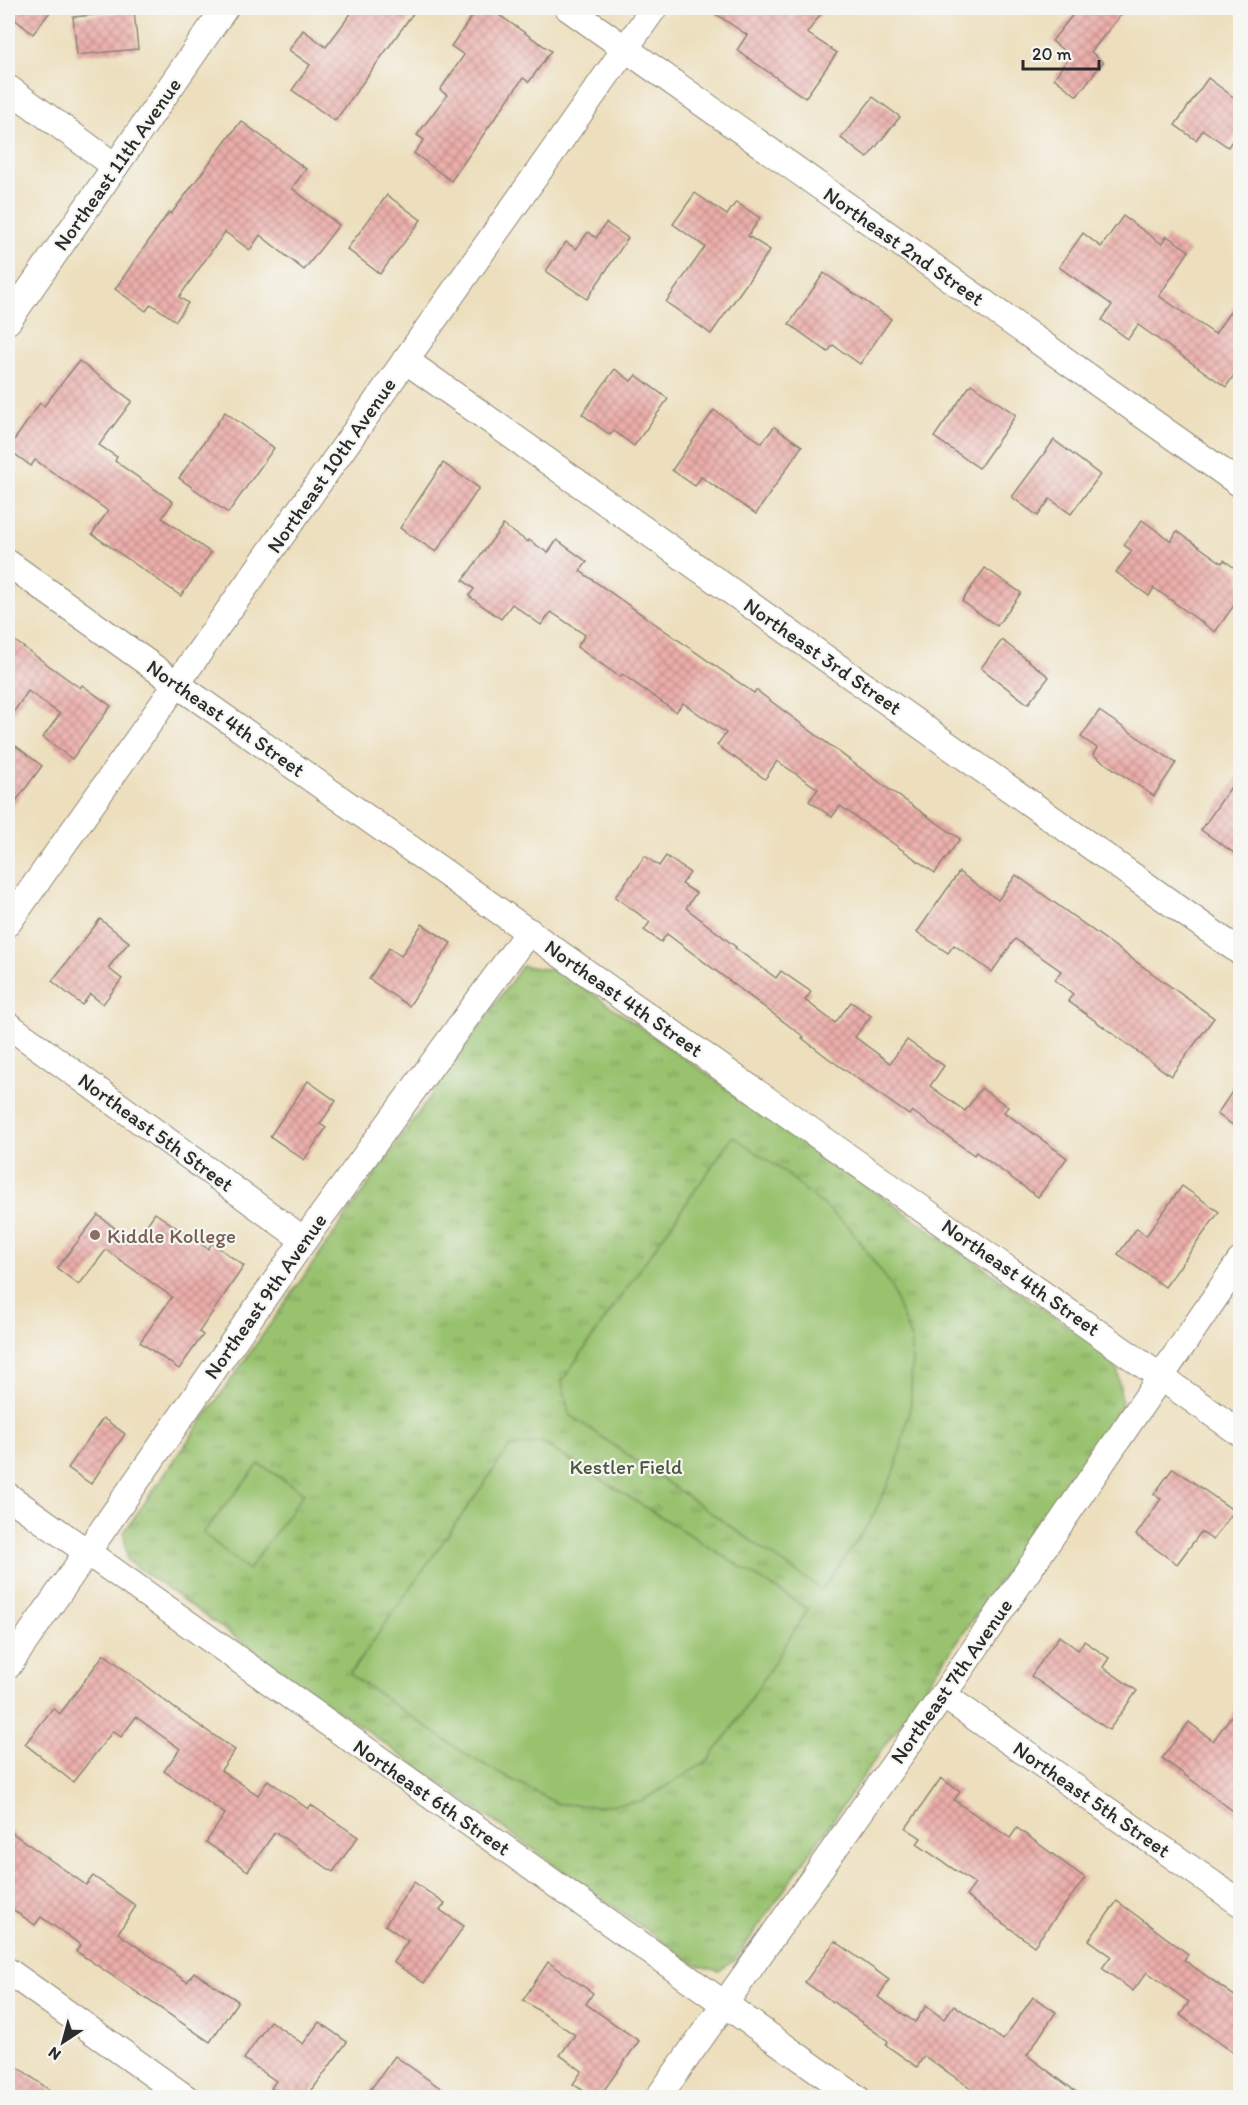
<svg xmlns="http://www.w3.org/2000/svg" width="1248" height="2105" font-family="Itim,sans-serif">
<defs>
<pattern id="grass-tufts" width="24" height="20" patternUnits="userSpaceOnUse" patternTransform="scale(1.5)"><rect width="24" height="20" fill="#99c26e"/><path d="M3 7l-1-3M5 7V3M7 7l1-3M15 17l-1-3M17 17v-4M19 17l1-3" fill="none" stroke="#7d9e5b"/></pattern>
<pattern id="building-cross-hatch" width="8" height="8" patternUnits="userSpaceOnUse" patternTransform="scale(1.5)"><rect width="8" height="8" fill="#ecaeaa"/><path d="M0 0l8 8M0 8l8-8" fill="none" stroke="#bf8e8b"/></pattern>
</defs>
<rect width="100%" height="100%" fill="#f6f6f2"/>
<filter id="ink" filterUnits="userSpaceOnUse"><feTurbulence type="fractalNoise" baseFrequency=".0167" numOctaves="2"/><feDisplacementMap in="SourceGraphic" scale="12" xChannelSelector="R" yChannelSelector="G"/><feConvolveMatrix kernelMatrix="1 2 1 2 8 2 1 2 1" color-interpolation-filters="sRGB"/></filter>
<filter id="wash" filterUnits="userSpaceOnUse"><feTurbulence type="fractalNoise" baseFrequency=".008" numOctaves="4" result="noise"/><feDisplacementMap in="SourceGraphic" scale="24" xChannelSelector="R" yChannelSelector="G"/><feGaussianBlur stdDeviation="1.35" result="paint"/><feColorMatrix in="noise" values="0 0 0 0 0 0 0 0 0 0 0 0 0 0 0 0 0 1.4 0 .05"/><feComposite in="paint" operator="in"/></filter>
<g filter="url(#wash)">
<rect width="100%" height="100%" fill="#eddfbd"/>
<polygon fill="url(#grass-tufts)" stroke="#62764c" stroke-width="1.5" points="522,966 560,971 1090,1342 1118,1371 1122,1405 736,1959 719,1971 694,1964 127,1560 124,1532"/>
<g fill="#99c26e" stroke="#62764c" stroke-width="1.5">
<polygon points="733,1136 783,1171 849,1227 890,1284 912,1342 911,1403 896,1467 870,1522 822,1590 569,1414 562,1381"/>
<polygon points="541,1442 808,1609 733,1727 708,1761 642,1801 600,1806 558,1804 470,1757 350,1674 509,1448"/>
<polygon points="259,1464 304,1493 248,1570 203,1533"/>
</g>
<g id="blocks">
<g fill="url(#building-cross-hatch)">
<polygon points="8,8 53,8 33,34 8,14"/>
<polygon points="355,8 417,8 335,121 292,90 310,65 289,50 303,30 326,47"/>
<polygon points="478,8 489,8 551,51 529,82 523,78 451,181 414,153 424,140 417,135 447,95 440,90 464,55 451,46"/>
<polygon points="707,8 825,8 807,33 837,53 805,98 737,50 747,35"/>
<polygon points="1078,8 1126,8 1091,52 1103,62 1077,96 1054,78 1070,56 1052,41"/>
<polygon points="134,11 138,49 77,55 73,17"/>
<polygon points="1208,78 1240,102 1240,129 1228,147 1203,130 1196,140 1175,125"/>
<polygon points="873,97 900,117 867,158 841,138"/>
<polygon points="241,121 306,169 292,188 339,225 304,270 260,235 250,250 225,232 179,297 188,303 176,321 151,304 146,311 115,289 169,212 171,214"/>
<polygon points="695,193 727,215 736,202 760,218 748,236 770,250 711,334 666,302 705,247 673,224"/>
<polygon points="387,195 421,220 380,274 347,249"/>
<polygon points="1123,216 1162,244 1167,236 1189,251 1159,296 1215,334 1240,297 1240,366 1226,387 1138,325 1128,339 1102,320 1112,305 1059,267 1083,233 1101,247"/>
<polygon points="606,223 628,238 587,299 546,271 566,242 576,249 588,232 596,238"/>
<polygon points="824,273 891,319 860,364 833,345 828,352 789,324"/>
<polygon points="79,361 132,401 99,445 117,457 115,461 173,502 162,518 211,553 181,596 92,534 108,511 35,460 31,466 8,449 40,403 44,406"/>
<polygon points="615,369 631,381 636,375 668,399 634,446 614,431 610,435 582,414"/>
<polygon points="971,384 1016,415 979,468 934,437"/>
<polygon points="714,410 762,443 774,427 802,446 756,514 701,477 695,486 672,470"/>
<polygon points="225,412 274,448 228,513 179,478"/>
<polygon points="1054,440 1100,475 1071,514 1050,499 1038,516 1012,497"/>
<polygon points="443,463 479,488 436,552 400,528"/>
<polygon points="1142,520 1171,541 1177,531 1222,563 1224,560 1240,572 1240,597 1215,632 1154,588 1149,596 1116,572 1132,551 1124,545"/>
<polygon points="503,525 528,542 529,540 548,553 557,540 587,562 580,571 754,693 756,690 883,785 960,839 935,873 840,806 832,817 809,801 818,789 777,761 765,779 717,745 726,733 683,703 676,712 622,674 620,677 577,647 585,635 551,612 541,625 512,604 501,619 469,596 474,589 463,580"/>
<polygon points="985,568 1021,593 997,626 962,601"/>
<polygon points="8,636 80,688 82,685 111,706 72,759 43,737 60,714 28,691 8,720"/>
<polygon points="1002,640 1049,677 1028,704 981,668"/>
<polygon points="1099,711 1176,763 1154,796 1093,755 1097,748 1081,737"/>
<polygon points="16,746 42,766 8,812 8,757"/>
<polygon points="1240,774 1240,857 1201,830"/>
<polygon points="645,856 659,866 666,856 690,873 682,884 696,893 686,908 736,947 735,948 776,978 781,971 811,992 805,1000 835,1023 851,1002 871,1016 855,1037 890,1063 907,1040 944,1066 930,1086 965,1111 981,1088 1008,1107 1004,1112 1067,1158 1038,1197 976,1152 974,1155 912,1111 909,1115 828,1058 802,1038 804,1037 667,934 661,942 644,930 650,922 615,897"/>
<polygon points="959,872 998,900 1016,875 1214,1018 1171,1076 1068,1001 1073,994 1055,980 1061,971 1015,939 992,972 954,945 948,953 917,932"/>
<polygon points="100,919 129,942 108,968 122,979 103,1004 90,994 82,1005 52,981"/>
<polygon points="422,924 451,943 409,1006 369,979 389,948 401,956"/>
<polygon points="1240,1080 1240,1130 1217,1114"/>
<polygon points="308,1081 336,1101 320,1124 326,1128 304,1160 270,1136"/>
<polygon points="1182,1186 1219,1212 1165,1287 1118,1254 1137,1228 1146,1236"/>
<polygon points="155,1213 208,1249 212,1243 244,1266 199,1332 203,1335 179,1369 140,1342 172,1297 106,1250 79,1285 57,1268 98,1215 134,1243"/>
<polygon points="103,1418 125,1434 91,1484 68,1468"/>
<polygon points="1173,1468 1234,1511 1213,1540 1201,1532 1177,1564 1136,1535 1161,1499 1154,1494"/>
<polygon points="1059,1636 1078,1650 1084,1641 1109,1658 1103,1667 1137,1691 1109,1730 1031,1676"/>
<polygon points="104,1654 177,1710 235,1750 221,1770 258,1795 268,1780 308,1809 311,1805 358,1837 333,1872 275,1832 248,1871 206,1842 225,1814 164,1771 180,1749 136,1717 121,1737 113,1731 73,1782 25,1744 53,1708 60,1714"/>
<polygon points="1240,1704 1240,1816 1162,1758 1189,1722 1213,1741"/>
<polygon points="941,1778 960,1792 954,1800 1010,1838 1017,1828 1085,1878 1034,1946 966,1896 975,1884 917,1844 921,1838 906,1828"/>
<polygon points="8,1830 86,1885 93,1876 136,1906 118,1933 187,1982 194,1972 238,2001 210,2042 76,1951 81,1945 41,1917 35,1925 8,1906"/>
<polygon points="414,1882 445,1904 440,1910 464,1926 424,1983 393,1962 408,1941 385,1925"/>
<polygon points="1117,1901 1188,1954 1184,1960 1240,2000 1240,2057 1180,2015 1189,2002 1147,1972 1133,1991 1102,1968 1111,1956 1089,1940"/>
<polygon points="835,1941 889,1980 878,1997 915,2022 926,2006 944,2019 954,2005 1003,2040 1033,1997 1056,2012 1027,2055 1083,2097 984,2097 924,2056 917,2067 886,2045 888,2041 805,1982"/>
<polygon points="548,1962 593,1993 586,2004 639,2041 599,2097 593,2097 573,2084 582,2071 560,2055 575,2035 523,2000"/>
<polygon points="270,2021 303,2044 319,2022 347,2042 307,2097 285,2097 271,2088 276,2081 244,2059"/>
<polygon points="395,2056 453,2097 365,2097"/>
<polygon points="8,2060 59,2097 8,2097"/>
</g>
</g>
</g>
<g filter="url(#ink)">
<use href="#blocks" fill-opacity="0" stroke="#8c8574" stroke-width="1.5"/>
<g fill="none" stroke-linecap="round" stroke-linejoin="round">
<g stroke="#8c8574" stroke-width="28">
<g id="minor">
<polyline points="568,8 1240,484"/>
<polyline points="8,88 115,166"/>
<polyline points="8,321 225,8"/>
<polyline points="405,360 1240,952"/>
<polyline points="8,563 177,684 1240,1433"/>
<polyline points="8,923 654,8"/>
<polyline points="8,1025 304,1240"/>
<polyline points="8,1496 857,2098"/>
<polyline points="8,1666 304,1240 529,931"/>
<polyline points="943,1695 1240,1903"/>
<polyline points="8,1971 186,2098"/>
<polyline points="658,2098 943,1695 1240,1261"/>
</g>
</g>
<use href="#minor" stroke="#fff" stroke-width="26"/>
</g>
</g>
<circle fill="#8d6e63" stroke="#f6f6f2" stroke-width="2" cx="95" cy="1235" r="6"/>
<g text-anchor="middle" dominant-baseline="central" stroke-width="4.5" stroke-linejoin="round" paint-order="stroke">
<g font-size="21" fill="#2b2b2b" stroke="#f6f6f2">
<text transform="translate(117 164) rotate(-55)">Northeast 11th Avenue</text>
<text transform="translate(904 246) rotate(35)">Northeast 2nd Street</text>
<text transform="translate(331 465) rotate(-55)">Northeast 10th Avenue</text>
<text transform="translate(823 656) rotate(35)">Northeast 3rd Street</text>
<text transform="translate(226 718) rotate(35)">Northeast 4th Street</text>
<text transform="translate(624 998) rotate(35)">Northeast 4th Street</text>
<text transform="translate(156 1132) rotate(36)">Northeast 5th Street</text>
<text transform="translate(1021 1277) rotate(35)">Northeast 4th Street</text>
<text transform="translate(265 1296) rotate(-55)">Northeast 9th Avenue</text>
<text transform="translate(951 1681) rotate(-55)">Northeast 7th Avenue</text>
<text transform="translate(432 1797) rotate(35)">Northeast 6th Street</text>
<text transform="translate(1092 1799) rotate(35)">Northeast 5th Street</text>
</g>
<g font-size="21" fill="#785e54" stroke="#f6f6f2" text-anchor="start">
<text x="107" y="1235">Kiddle Kollege</text>
</g>
<g font-size="21" fill="#4c583f" stroke="#f6f6f2">
<text x="626" y="1466">Kestler Field</text>
</g>
</g>
<rect width="1248" height="2105" fill="none" stroke="#f6f6f2" stroke-width="30"/>
<g transform="translate(63 2042) rotate(216)" stroke="#f6f6f2" stroke-width="4.5" paint-order="stroke">
<path d="M0-4.5L10 22L0 15L-10 22Z" fill="#2b2b2b"/>
<text y="-9" font-size="16" font-weight="bold" text-anchor="middle" fill="#2b2b2b">N</text>
</g>
<path d="M1023 60v9h76v-9" fill="none" stroke="#2b2b2b" stroke-width="3"/>
<text x="1032" y="60" font-size="18" fill="#2b2b2b" stroke="#f6f6f2" stroke-width="4.5" paint-order="stroke">20 m</text>
</svg>
